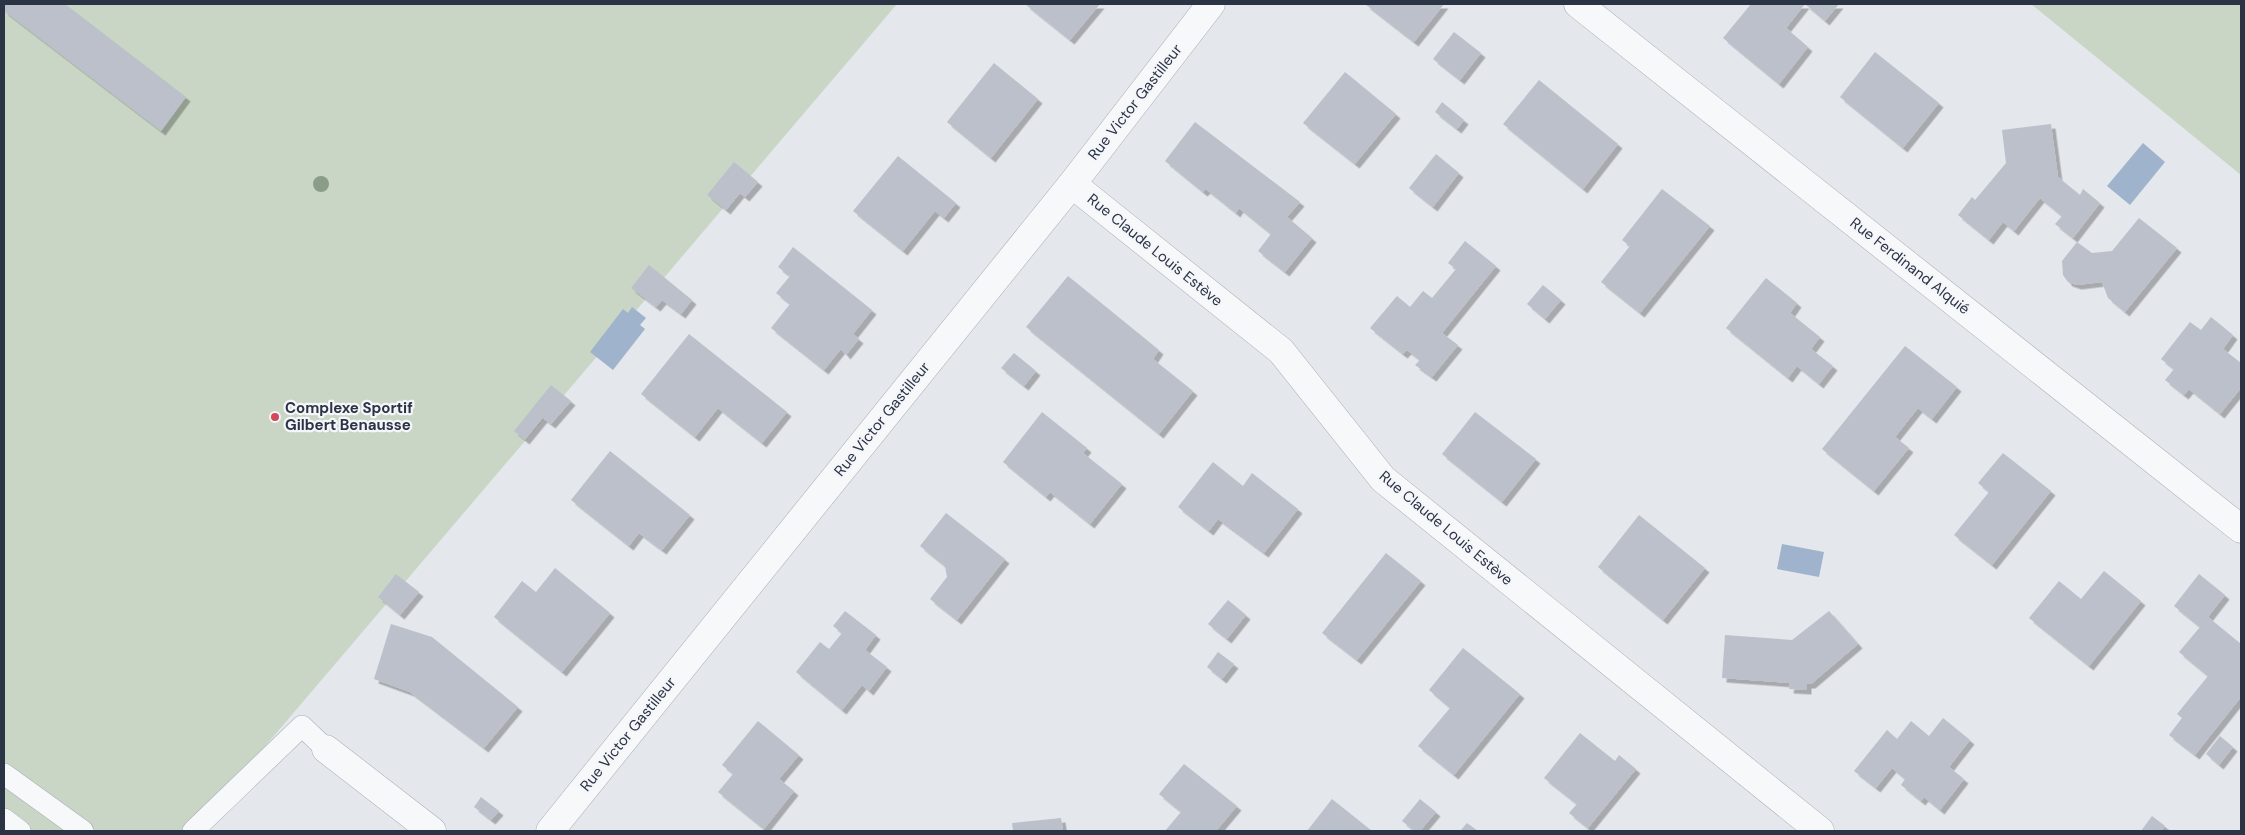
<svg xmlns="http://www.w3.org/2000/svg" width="2245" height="835" font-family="'DM Sans',sans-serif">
<defs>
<filter id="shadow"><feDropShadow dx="4.5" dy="4.5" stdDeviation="0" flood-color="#0004"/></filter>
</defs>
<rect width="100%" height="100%" fill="#e4e7ec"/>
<g fill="#c9d6c5">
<polygon points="4,4 897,4 193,831 4,831"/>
<polygon points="2031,4 2241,4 2241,175"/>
</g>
<g fill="#9fb4cc">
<polygon points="2143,143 2165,162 2130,205 2107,186"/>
<polygon points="632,307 646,318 640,325 645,329 613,370 590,352 623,309 628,313"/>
<polygon points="1782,544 1824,552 1819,577 1777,569"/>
</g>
<g fill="#bbc0ca" filter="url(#shadow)">
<polygon points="4,4 65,4 186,97 161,131 4,11"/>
<polygon points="1025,4 1100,4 1070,40"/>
<polygon points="1365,4 1444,4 1414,42"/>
<polygon points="1751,4 1839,4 1825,21 1805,4 1786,28 1808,47 1779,84 1723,38"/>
<polygon points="1454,32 1481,53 1460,80 1433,59"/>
<polygon points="1875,52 1939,103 1903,148 1840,97"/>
<polygon points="994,63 1038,99 991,158 947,122"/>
<polygon points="1345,72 1396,114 1355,164 1303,123"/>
<polygon points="1539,80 1618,144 1583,189 1503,124"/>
<polygon points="1442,102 1464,120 1457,129 1435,112"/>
<polygon points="1195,122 1300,202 1287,217 1312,238 1285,272 1258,251 1271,234 1239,208 1236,213 1206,189 1203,192 1165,161"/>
<polygon points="2051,124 2058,177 2080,195 2083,189 2100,203 2073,238 2055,224 2062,216 2040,198 2014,231 2003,222 1989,240 1958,215 1972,197 1975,200 2006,163 2002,130"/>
<polygon points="1436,154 1459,173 1433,207 1409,188"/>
<polygon points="898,156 956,203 944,218 935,211 903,251 853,211"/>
<polygon points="734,162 758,182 745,197 740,193 726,210 707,195"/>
<polygon points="1662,189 1710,226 1640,313 1601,282 1630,246 1622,240"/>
<polygon points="2139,218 2177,248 2125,312 2108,298 2102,282 2077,285 2068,282 2063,275 2062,261 2077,242 2092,253 2112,251"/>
<polygon points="1465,241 1496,266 1442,333 1458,345 1432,377 1415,365 1420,360 1407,350 1403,354 1370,328 1397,296 1410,307 1423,291 1432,298 1456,269 1448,263"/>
<polygon points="793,247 872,310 853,334 859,339 846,355 841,349 824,370 771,328 790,304 776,293 790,276 778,267"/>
<polygon points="649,265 692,300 681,314 662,300 656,307 631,288"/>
<polygon points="1068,276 1159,350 1153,359 1193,391 1159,434 1026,327"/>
<polygon points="1766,278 1797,303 1790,313 1820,337 1811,349 1833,366 1819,384 1797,366 1788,378 1726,328"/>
<polygon points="1543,285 1561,300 1545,319 1527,304"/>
<polygon points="2211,317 2233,335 2223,349 2241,363 2241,388 2220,414 2189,389 2184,395 2165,380 2174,369 2161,359 2190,322 2201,330"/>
<polygon points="689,334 787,412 762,443 718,408 695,437 641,394"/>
<polygon points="1905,346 1957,387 1932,419 1918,408 1895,437 1909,448 1874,491 1822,449"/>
<polygon points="1014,353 1036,371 1024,386 1001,368"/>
<polygon points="551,385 571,401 551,424 543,418 525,440 514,431"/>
<polygon points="1042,412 1087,448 1083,453 1122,484 1090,524 1050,492 1046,497 1003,462"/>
<polygon points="1475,412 1536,459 1502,502 1442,454"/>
<polygon points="610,451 690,515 662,550 639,533 629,546 571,500"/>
<polygon points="2003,453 2051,491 1992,565 1954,535 1989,492 1978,483"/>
<polygon points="1213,462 1243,486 1252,473 1298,509 1264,553 1218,519 1209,531 1178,507"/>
<polygon points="946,513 1005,559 957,620 930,599 947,577 945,566 920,546"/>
<polygon points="1639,515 1705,568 1663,620 1598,567"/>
<polygon points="1386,553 1421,581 1357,660 1322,633"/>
<polygon points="555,568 610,613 562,672 494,617 522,581 536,592"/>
<polygon points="2104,571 2141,601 2089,666 2029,618 2059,581 2081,599"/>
<polygon points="396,574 419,592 400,615 378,597"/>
<polygon points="2199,574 2225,595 2208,617 2241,644 2241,697 2195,755 2169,735 2182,718 2177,714 2208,676 2179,652 2200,627 2174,606"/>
<polygon points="1228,600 1246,615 1227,639 1208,624"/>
<polygon points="845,611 876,635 865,650 887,667 869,691 862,685 842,710 796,672 820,642 829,649 842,633 833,626"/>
<polygon points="1829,611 1858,644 1811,684 1807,684 1807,690 1789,689 1790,683 1722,678 1725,635 1792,640"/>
<polygon points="391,624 432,637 518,707 484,748 410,692 374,679"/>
<polygon points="1463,648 1520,694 1454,775 1418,746 1450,708 1429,690"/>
<polygon points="1218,652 1234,664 1222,679 1207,667"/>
<polygon points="1943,718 1970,740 1949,767 1964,779 1940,810 1924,797 1921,801 1901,785 1905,779 1892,768 1876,788 1854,771 1887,730 1897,739 1911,721 1929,736"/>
<polygon points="758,721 799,755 779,779 794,791 764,829 718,792 733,774 722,765"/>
<polygon points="1580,733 1615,761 1619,755 1636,769 1588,828 1569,813 1577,804 1544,778"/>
<polygon points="2220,736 2233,747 2219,765 2206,754"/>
<polygon points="1184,764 1237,806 1216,831 1165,831 1181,812 1159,794"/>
<polygon points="481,797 499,811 491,820 474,807"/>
<polygon points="1332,799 1372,831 1307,831"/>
<polygon points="1420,799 1436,812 1420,831 1415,831 1402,821"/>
<polygon points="2152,816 2165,826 2161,831 2141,831"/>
<polygon points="1061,818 1063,831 1013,831 1012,823"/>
<polygon points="1467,823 1478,831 1460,831"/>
</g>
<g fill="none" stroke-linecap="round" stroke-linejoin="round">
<g stroke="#a9aeb7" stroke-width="22">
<g id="lane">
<polyline points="4,774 83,831"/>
<polyline points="4,819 20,831"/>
<polyline points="193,831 302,726 326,749"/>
</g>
</g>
<g stroke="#a9aeb7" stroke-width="29">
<g id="street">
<polyline points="1578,4 2241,529"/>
<polyline points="1072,184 1281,351 1383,479 1820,831"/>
<polyline points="326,749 432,831"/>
<polyline points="550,831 1072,184 1211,4"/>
</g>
</g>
<use href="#lane" stroke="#f7f8fa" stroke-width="21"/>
<use href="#street" stroke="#f7f8fa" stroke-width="28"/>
</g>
<circle fill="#899d89" cx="321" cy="184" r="8"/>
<circle fill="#d1495b" stroke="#f4f6f9" stroke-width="2" cx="275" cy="417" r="5"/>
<g text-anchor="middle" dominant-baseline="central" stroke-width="4.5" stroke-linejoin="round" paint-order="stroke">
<g font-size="15" fill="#2b3445" stroke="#f4f6f9">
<text transform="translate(1135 102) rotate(-52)">Rue Victor Gastilleur</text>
<text transform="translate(1155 250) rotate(39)">Rue Claude Louis Estève</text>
<text transform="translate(1910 266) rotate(38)">Rue Ferdinand Alquié</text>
<text transform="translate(882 419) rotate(-51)">Rue Victor Gastilleur</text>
<text transform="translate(1446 528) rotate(40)">Rue Claude Louis Estève</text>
<text transform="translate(628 734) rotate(-51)">Rue Victor Gastilleur</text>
</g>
<g font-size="15" font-weight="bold" fill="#2b3445" stroke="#f4f6f9" text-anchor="start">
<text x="285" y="408">Complexe Sportif<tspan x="285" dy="17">Gilbert Benausse</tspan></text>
</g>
</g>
<rect width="2245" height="835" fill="none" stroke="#2b3445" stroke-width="10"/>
</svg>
